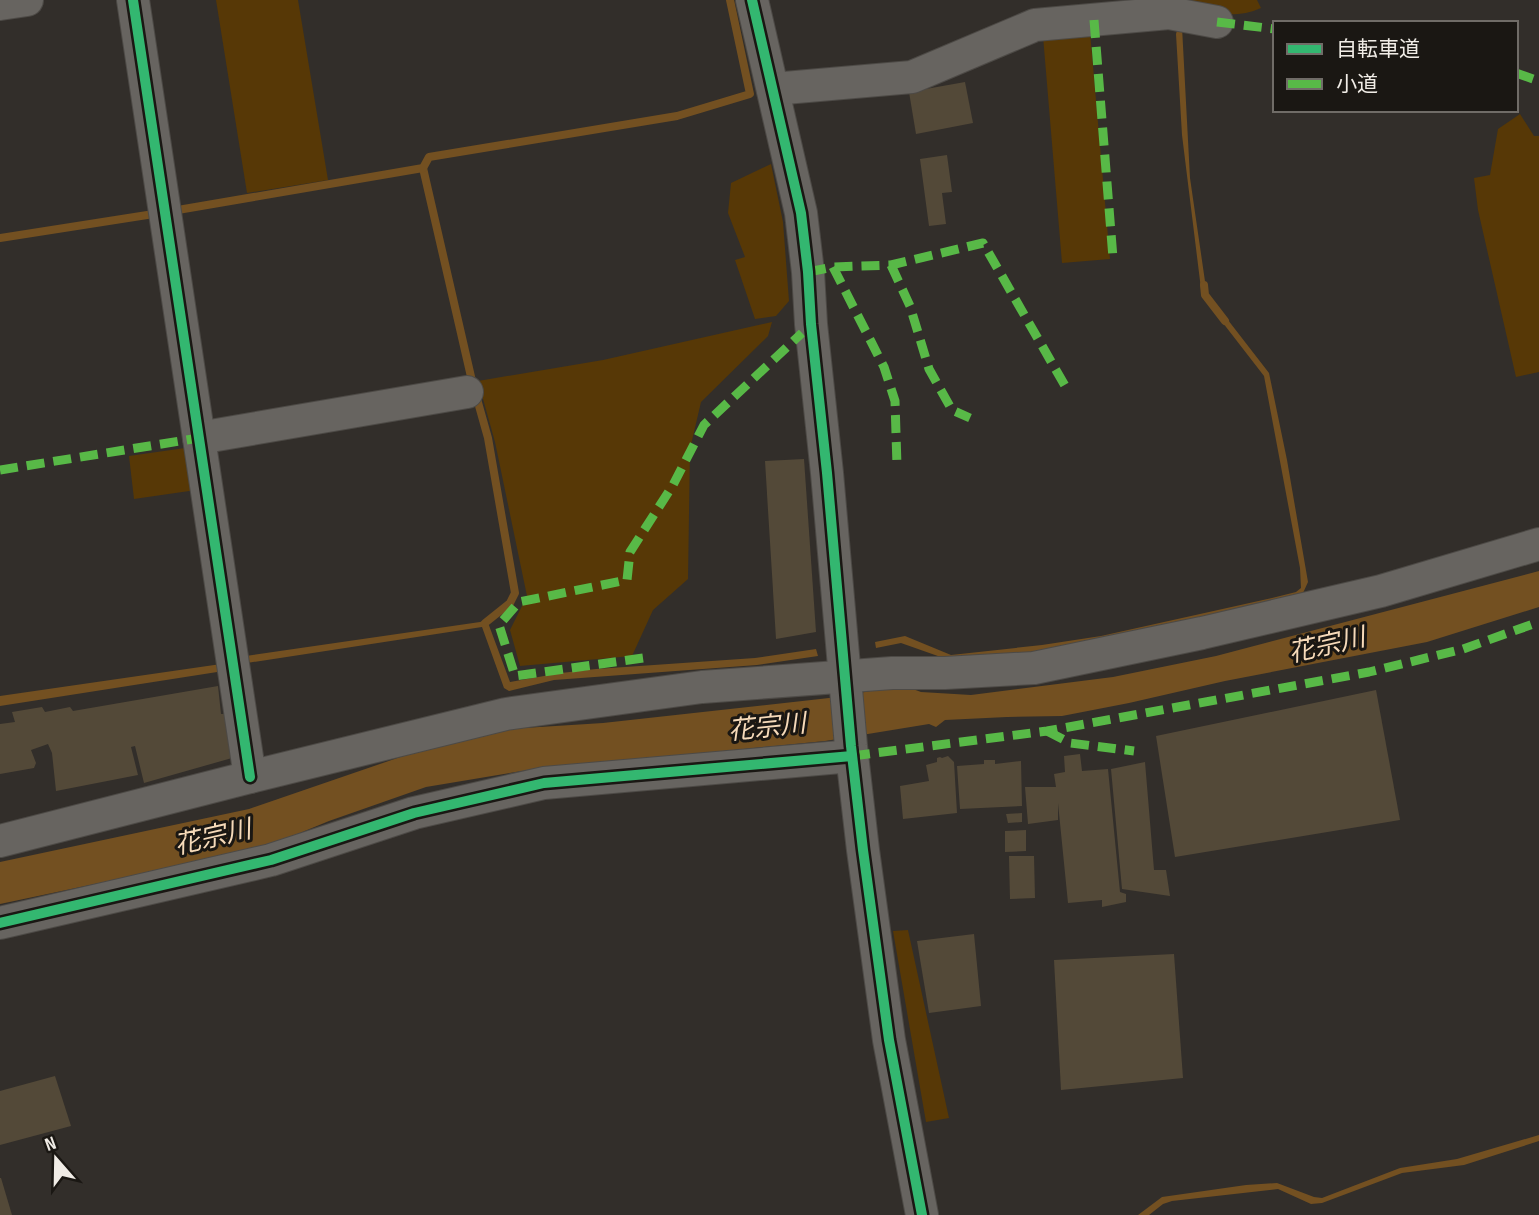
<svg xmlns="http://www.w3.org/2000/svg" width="1539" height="1215" font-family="'Sofia Sans Condensed','Noto Sans JP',sans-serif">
<rect width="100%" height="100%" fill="#322e2a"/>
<g fill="#573806">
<polygon points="216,0 298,0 328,180 247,193"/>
<path d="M 1191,0 L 1257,0 L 1261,8 C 1237,19 1214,13 1188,9 Z"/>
<polygon points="1090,32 1110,259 1062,263 1043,36"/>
<polygon points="1520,114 1534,136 1539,136 1539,372 1516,377 1478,210 1474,178 1490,175 1498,129"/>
<polygon points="771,164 783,222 789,301 776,316 755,319 735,260 745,257 728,213 731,183"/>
<polygon points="772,322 768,336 701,402 690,449 688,579 653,610 632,656 520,666 510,630 527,596 495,442 478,381 603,360"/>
<polygon points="185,448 203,489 134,499 129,456"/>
<polygon points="908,930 949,1118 926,1122 893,931"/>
</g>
<g fill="#735021">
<polygon points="1178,27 1182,27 1190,178 1207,295 1202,297 1182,135 1176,34"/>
<polygon points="1221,311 1269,373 1287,460 1308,582 1303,593 1298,597 1036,652 952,661 901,643 876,648 875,642 905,636 951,655 1042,645 1101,636 1272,598 1296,592 1301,588 1300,568 1264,376 1216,314"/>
<polygon points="1539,571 1539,607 1427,642 1225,681 1129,703 1062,716 1007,717 945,720 936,727 929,724 825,741 522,771 426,787 329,821 261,849 0,904 0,862 249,809 409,754 506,729 603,723 838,697 902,685 921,692 971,695 1113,677 1216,656"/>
<polygon points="487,620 510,682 561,673 596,669 755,658 816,649 818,656 757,665 554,680 509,691 504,688 482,627 247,663 246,656 480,622"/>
<polygon points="228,663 230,670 0,706 0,696"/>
<polygon points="1539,1135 1539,1141 1464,1165 1402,1173 1322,1203 1311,1204 1278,1189 1172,1201 1163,1204 1149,1215 1138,1215 1162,1197 1246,1185 1277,1183 1314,1197 1322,1198 1400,1168 1457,1159"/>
</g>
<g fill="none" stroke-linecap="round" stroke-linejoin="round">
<g stroke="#735021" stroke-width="8">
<polyline points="423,168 472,381 488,438 515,593 510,603 485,623"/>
<polyline points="172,211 423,168 429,157 677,116 750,94 730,0"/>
<polyline points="0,238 160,213"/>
<polyline points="1204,285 1205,295 1225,321"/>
</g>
</g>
<g fill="#534938">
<polygon points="965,82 973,123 916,134 909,92"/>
<polygon points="947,155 952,192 942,193 946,224 929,226 920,159"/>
<polygon points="804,459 816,632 776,639 765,461"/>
<polygon points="218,686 221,714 226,714 232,758 144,783 135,746 131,747 138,775 56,791 52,753 48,744 31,750 36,763 34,768 0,774 0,724 15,722 12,712 42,707 45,712 70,707 73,711"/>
<polygon points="1376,690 1400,820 1175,857 1156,736"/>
<polygon points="1080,754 1082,771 1108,769 1120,892 1126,894 1126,902 1102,907 1102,900 1068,903 1058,803 1058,820 1028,824 1025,787 1056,787 1054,774 1065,772 1064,756"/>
<polygon points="948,756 954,762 957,813 903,819 900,786 929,781 926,765 937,762 937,758 940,757 942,758"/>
<polygon points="984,760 995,760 995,764 1021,761 1022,806 960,809 957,766 984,764"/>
<polygon points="1145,762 1154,870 1166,870 1170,896 1122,889 1111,769"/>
<polygon points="1022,813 1022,822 1008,823 1006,814"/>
<polygon points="1026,830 1026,851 1005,852 1005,831"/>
<polygon points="1009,856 1034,856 1035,898 1010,899"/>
<polygon points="974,934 981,1006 929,1013 917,941"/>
<polygon points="1174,954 1183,1078 1061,1090 1054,960"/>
<polygon points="55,1076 71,1126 0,1145 0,1091"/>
<polygon points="0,1178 1,1178 12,1215 0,1215"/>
</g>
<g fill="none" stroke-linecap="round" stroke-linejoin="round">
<g stroke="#4d4a46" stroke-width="34">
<g id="minor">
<polyline points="133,0 250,777"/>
<polyline points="752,0 801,213 808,272 811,324 827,473 851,746 863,850 889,1040 922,1215"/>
<polyline points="0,4 27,0"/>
<polyline points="773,89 912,77 1035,25 1169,13 1217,22"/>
<polyline points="199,438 467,392"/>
<polyline points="0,841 250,777 506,714 702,687 892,673 945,673 1034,668 1202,633 1381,591 1539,544"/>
<polyline points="0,923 271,860 414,813 544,783 852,756"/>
</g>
</g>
<use href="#minor" stroke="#676460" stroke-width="32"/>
<g stroke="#58b947" stroke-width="9" stroke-dasharray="18 9" stroke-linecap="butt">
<polyline points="1094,20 1113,258"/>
<polyline points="1217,22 1275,29"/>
<polyline points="1516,73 1539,81"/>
<polyline points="891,265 910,306 929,369 952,410 970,418"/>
<polyline points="833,267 884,367 895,401 897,466"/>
<polyline points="808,272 833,267 891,265 983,243 1068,391"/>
<polyline points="0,470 199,438"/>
<polyline points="643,658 515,676 499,625 519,602 627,580 630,552 673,485 704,425 802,333"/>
<polyline points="1047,731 1070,743 1134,751"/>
<polyline points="852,756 1047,731 1369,672 1463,649 1539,622"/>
</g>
<g stroke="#1a1713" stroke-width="15">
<g id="cycleway">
<polyline points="133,0 250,777"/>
<polyline points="752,0 801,213 808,272 811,324 827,473 851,746 863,850 889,1040 922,1215"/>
<polyline points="0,923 271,860 414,813 544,783 852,756"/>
</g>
</g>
<use href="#cycleway" stroke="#33b770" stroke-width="10"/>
</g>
<g text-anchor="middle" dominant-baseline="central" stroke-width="6" stroke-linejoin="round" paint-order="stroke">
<g font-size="26" font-style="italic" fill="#f6dab9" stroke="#1a1713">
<text transform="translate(1327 646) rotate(-13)">花宗川</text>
<text transform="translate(767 728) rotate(-6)">花宗川</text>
<text transform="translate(213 838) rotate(-13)">花宗川</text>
</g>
</g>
<rect x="1273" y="21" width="245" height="91" fill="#1a1713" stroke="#706c67" stroke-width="2"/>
<rect x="1287" y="44" width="35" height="10" fill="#33b770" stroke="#706c67" stroke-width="2"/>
<text x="1336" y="56" font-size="21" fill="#f0ece6">自転車道</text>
<rect x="1287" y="79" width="35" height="10" fill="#58b947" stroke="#706c67" stroke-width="2"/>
<text x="1336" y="91" font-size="21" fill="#f0ece6">小道</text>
<g transform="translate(56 1159) rotate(340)" stroke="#1a1713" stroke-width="5" paint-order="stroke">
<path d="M0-5L12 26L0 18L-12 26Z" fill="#f0ece6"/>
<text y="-10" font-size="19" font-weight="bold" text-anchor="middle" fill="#f0ece6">N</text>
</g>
</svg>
